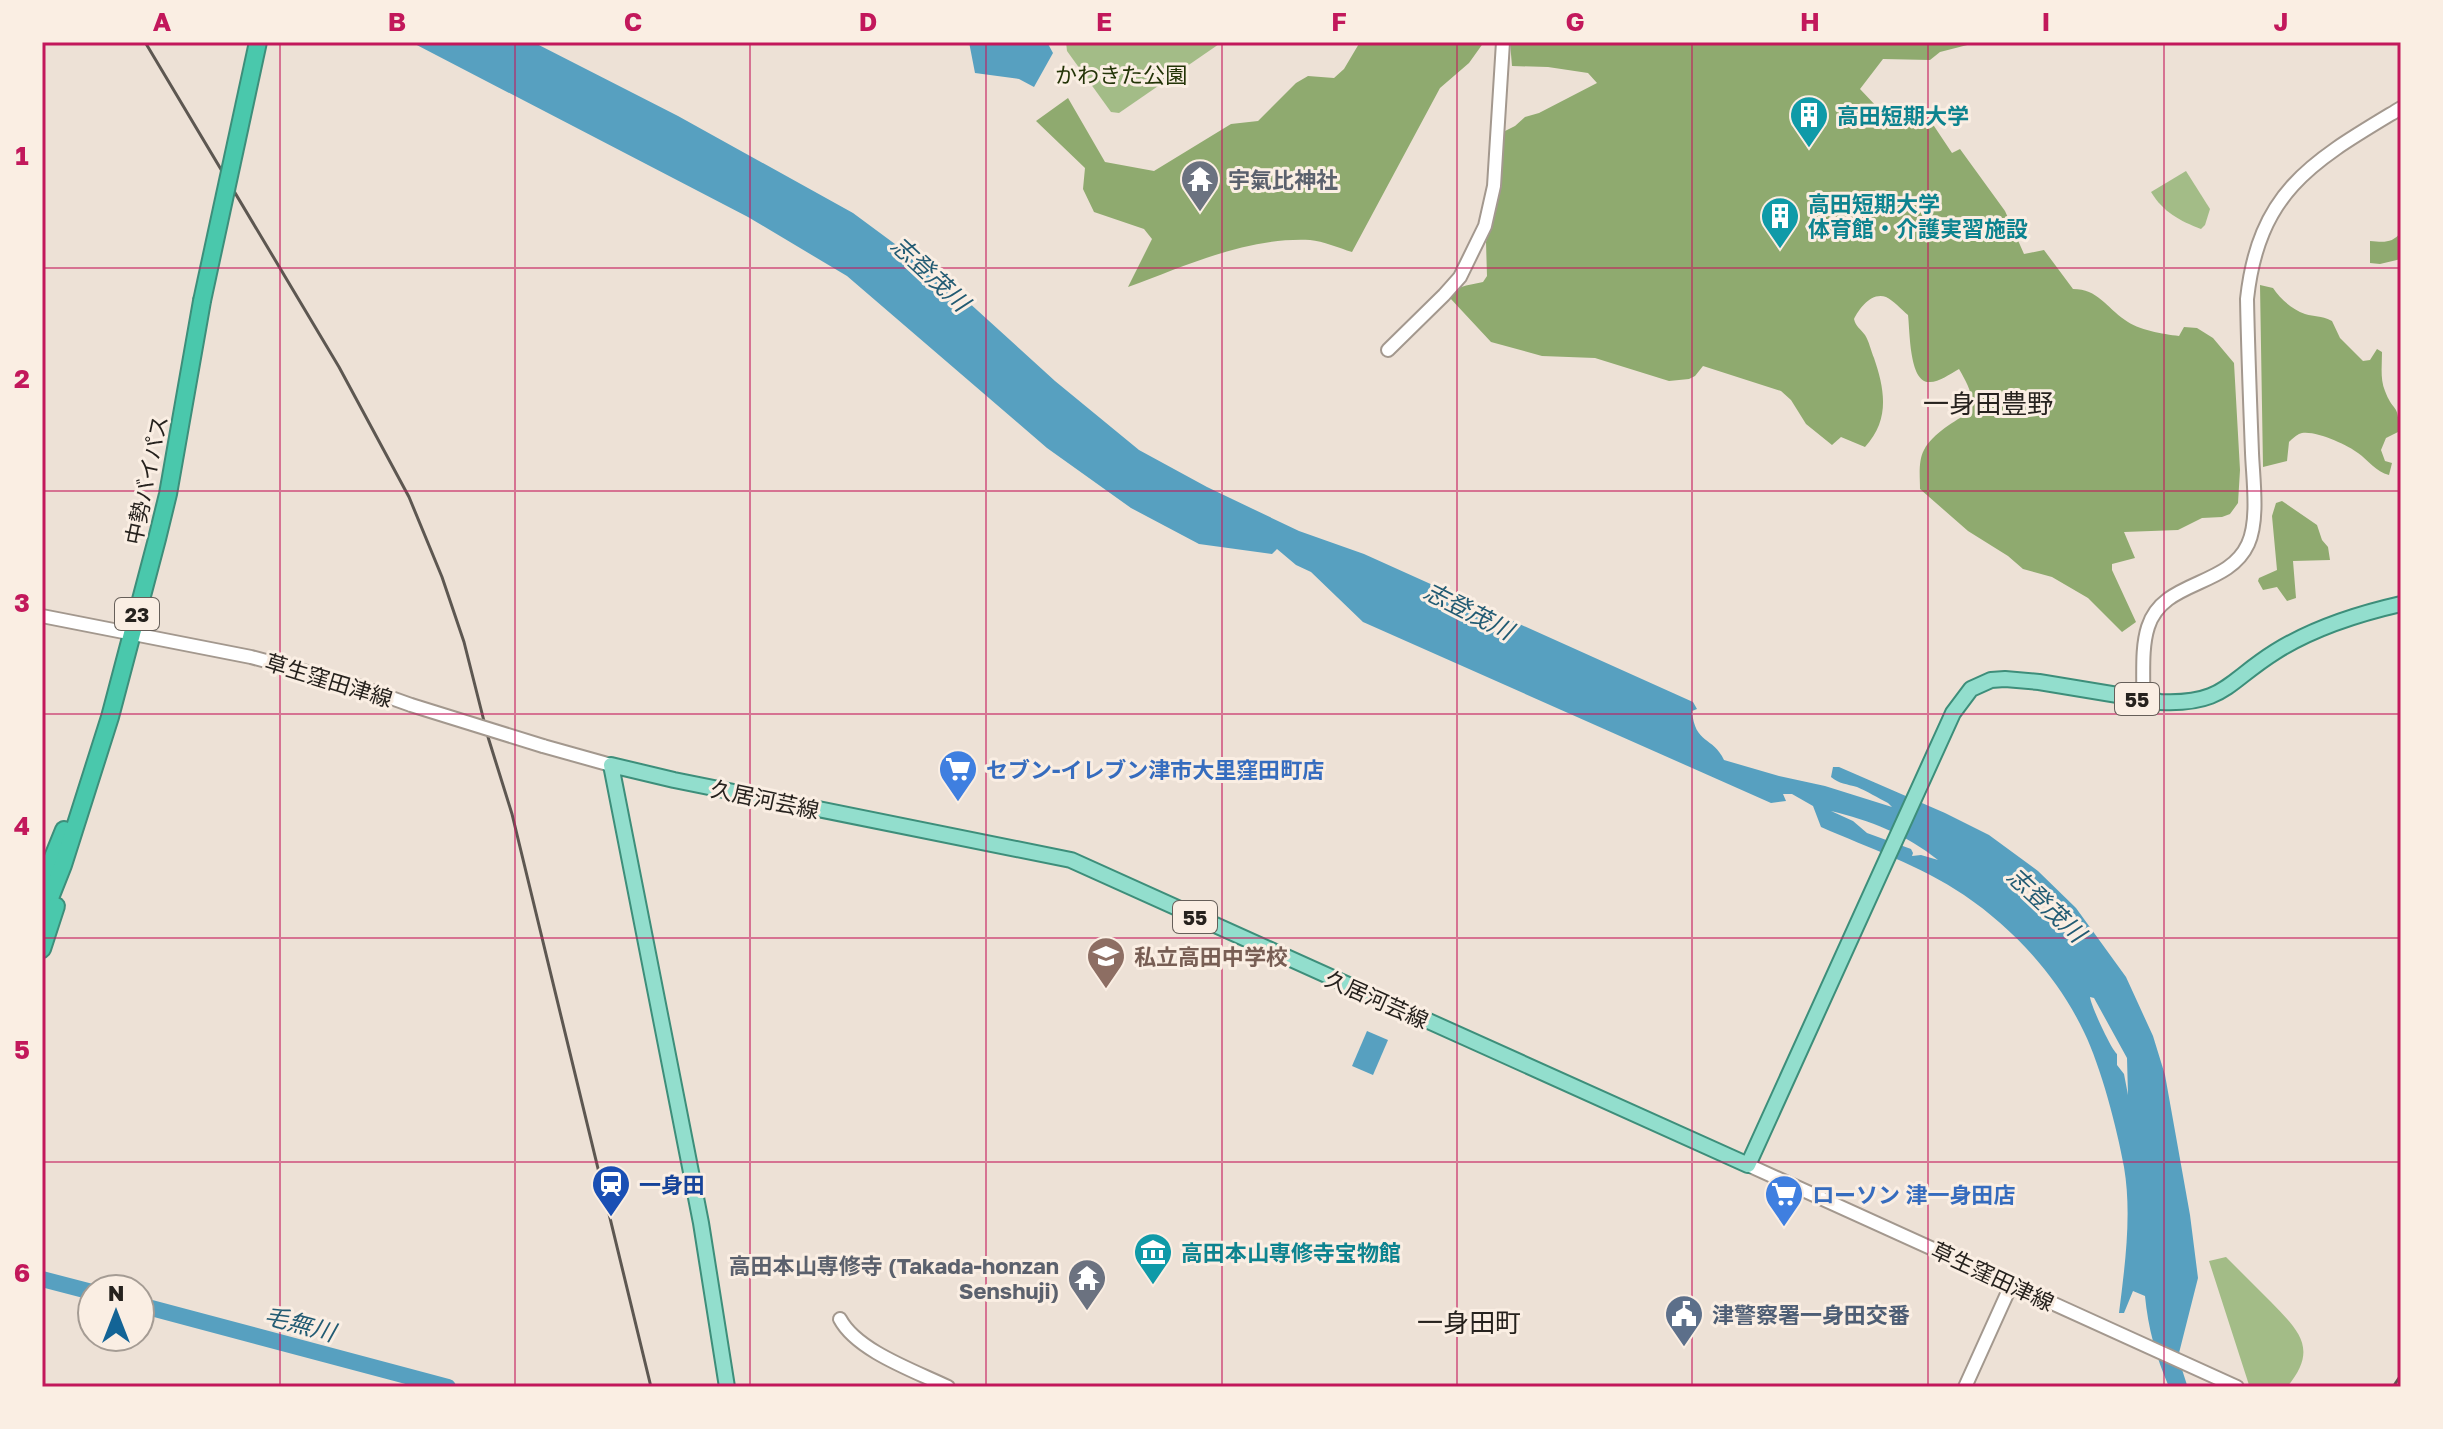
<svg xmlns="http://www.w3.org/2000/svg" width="2443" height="1429" font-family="'Golos Text','Noto Sans JP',sans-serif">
<rect width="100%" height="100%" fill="#ede1d6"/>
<g fill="#a3bc87">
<polygon points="1066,42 1222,42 1119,113 1111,112 1067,51"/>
<path d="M 2186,171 L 2210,209 L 2205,225 L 2201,229 C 2180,221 2163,212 2151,192 Z"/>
<path d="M 2226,1257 C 2241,1272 2256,1287 2271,1302 C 2299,1331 2319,1349 2287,1387 L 2249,1385 L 2209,1261 Z"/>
</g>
<g fill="#8faa6f">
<path d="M 1360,42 L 1484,42 L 1469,63 L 1440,88 L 1352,252 C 1339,248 1323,241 1310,240 C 1246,237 1186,266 1128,287 L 1152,239 L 1144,229 L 1094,212 L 1083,189 L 1085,168 L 1036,121 L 1068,98 L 1105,162 L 1154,171 L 1231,124 L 1258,121 L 1296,83 L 1308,76 L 1334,78 L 1344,69 Z"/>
<path d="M 1510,42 L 1979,42 L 1940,52 L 1930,60 L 1883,59 L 1860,89 L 1894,125 L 1930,120 L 1952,153 L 1960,149 L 2005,211 L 2024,254 L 2044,250 L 2073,289 C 2098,289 2106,307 2125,320 C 2138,330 2163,334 2179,336 L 2184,327 L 2197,328 L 2213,338 L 2234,363 L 2240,470 L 2238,503 L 2230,514 L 2222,517 L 2202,518 L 2178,530 L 2124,532 L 2135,558 L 2112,564 L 2112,570 L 2136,622 L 2122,632 L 2088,598 L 2052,577 L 2023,569 L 2008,556 L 1968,531 L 1920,489 C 1920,477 1918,461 1924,450 C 1933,433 1955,421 1970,412 C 1975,396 1967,383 1959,369 C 1950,374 1939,382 1930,382 C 1909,384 1910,330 1908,315 C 1902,310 1893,300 1886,297 C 1871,292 1859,309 1854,319 C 1856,327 1860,328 1865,335 C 1869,341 1871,351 1874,358 C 1885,390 1890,420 1865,447 L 1841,437 L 1832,445 L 1806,424 L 1791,400 L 1781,391 L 1703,366 L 1695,376 L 1689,379 L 1669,381 L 1595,358 L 1542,356 L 1491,342 L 1450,298 C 1455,285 1471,285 1483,282 L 1487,276 L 1486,242 L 1497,196 L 1503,132 L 1515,126 L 1525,117 L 1539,113 L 1597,83 L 1588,73 L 1548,67 L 1512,66 Z"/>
<path d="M 2401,232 L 2401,259 L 2380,264 L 2370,263 L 2370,241 C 2383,242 2392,244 2401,232 Z"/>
<path d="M 2260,285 L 2273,288 C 2280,299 2292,309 2305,314 C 2315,317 2320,315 2332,321 L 2340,338 L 2363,361 L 2370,360 L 2377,349 L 2382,352 C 2382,365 2380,379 2385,391 C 2393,413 2400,403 2398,432 L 2386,438 L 2381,450 L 2385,461 L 2392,463 L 2389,475 C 2376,472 2368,460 2358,453 C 2348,445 2311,428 2299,434 C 2295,436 2292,439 2289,442 L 2287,461 L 2263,467 Z"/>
<polygon points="2282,501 2317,525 2322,540 2328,547 2330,560 2293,561 2296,598 2287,601 2277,587 2263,590 2258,581 2259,578 2277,570 2272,516 2276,503"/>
</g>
<g fill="#57a0c0" fill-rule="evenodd">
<path d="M 411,42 L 533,42 L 678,116 L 853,213 L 945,281 L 1055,381 L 1139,450 L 1207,487 L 1299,531 L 1364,554 L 1693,702 L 1697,709 L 1692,711 C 1695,745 1713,736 1724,760 L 1779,776 L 1825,786 L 1892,807 L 1888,803 C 1878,798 1867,791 1857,787 C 1847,784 1839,784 1831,777 L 1833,767 L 1839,767 L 1945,813 L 1989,835 L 2038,871 L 2076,908 L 2126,977 L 2153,1036 L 2165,1075 L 2190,1215 L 2198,1278 L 2178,1357 L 2187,1385 L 2192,1387 L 2169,1387 C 2156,1357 2148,1328 2145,1296 L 2133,1291 L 2124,1313 L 2119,1313 C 2125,1265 2132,1214 2124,1167 C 2117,1128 2101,1067 2084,1032 C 2058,977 2014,929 1964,895 C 1921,866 1869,848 1821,827 L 1813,806 L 1792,794 L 1783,794 L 1786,801 L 1771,803 L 1363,622 L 1311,572 L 1296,565 L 1277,549 L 1272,554 L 1199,544 L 1131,508 L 1047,448 L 847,276 L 748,217 ZM 1831,811 C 1869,820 1907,835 1938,860 L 1921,855 L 1912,856 L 1913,853 L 1911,849 L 1867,833 L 1853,821 ZM 2014,876 L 2060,913 L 2071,933 L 2074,932 L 2076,939 L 2072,940 L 2029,896 L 2015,884 ZM 2090,997 L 2094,998 L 2127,1058 L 2128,1095 L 2124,1074 L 2117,1065 L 2117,1054 C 2111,1049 2091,1006 2090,997 Z"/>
<polygon points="969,42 1047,42 1053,53 1034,87 1019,79 975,73"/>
<polygon points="1367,1031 1388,1040 1373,1075 1352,1066"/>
</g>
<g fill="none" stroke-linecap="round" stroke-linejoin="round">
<g stroke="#57a0c0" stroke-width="16">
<polyline points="42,1279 92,1292"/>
<polyline points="140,1305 448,1387"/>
</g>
<g stroke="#a3988e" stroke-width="16">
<g id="secondary">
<polyline points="1388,350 1444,295 1460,277 1485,226 1494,186 1503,42"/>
<polyline points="42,616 251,657 355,685 411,705"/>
<path d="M 2143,700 C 2144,676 2141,649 2148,627 C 2163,579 2228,588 2248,544 C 2259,520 2253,479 2252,453 C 2250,401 2248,350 2247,299 C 2259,189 2315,160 2401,108"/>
<polyline points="543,746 611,765"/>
<polyline points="1748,1165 2237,1387"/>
<path d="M 840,1319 C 857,1351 915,1371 948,1387"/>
<polyline points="1965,1387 2012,1283"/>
</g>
</g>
<g stroke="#3d8e7a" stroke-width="18">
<path id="primary" d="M 727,1387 L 701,1223 L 611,765 L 674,780 L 1071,860 L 1748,1165 L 1953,713 L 1971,689 L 1991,680 L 2005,679 L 2039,682 L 2160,702 C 2224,705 2227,682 2275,652 C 2313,628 2357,614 2401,604"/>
</g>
<g stroke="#3d8e7a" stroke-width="20">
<g id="highway">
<polyline points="42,884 64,830"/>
<polyline points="42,918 63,865 110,717 157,539 168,494 202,301"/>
<polyline points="42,949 56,906"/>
</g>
</g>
<use href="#secondary" stroke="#fff" stroke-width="12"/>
<use href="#primary" stroke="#92decd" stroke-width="14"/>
<use href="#highway" stroke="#4ac8ac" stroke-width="16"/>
<g stroke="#5d5751" stroke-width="3">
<polyline points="145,42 339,367 409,497 442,577 464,642 488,737 512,814 651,1387"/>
<polyline points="2393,1387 2401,1375"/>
</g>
<g stroke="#a3988e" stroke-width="16" stroke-linecap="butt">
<polyline id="secondary-bridge" points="411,705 543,746"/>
</g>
<g stroke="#3d8e7a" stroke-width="20" stroke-linecap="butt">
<polyline id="highway-bridge" points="202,301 258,42"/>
</g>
<use href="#secondary-bridge" stroke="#fff" stroke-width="12"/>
<use href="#highway-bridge" stroke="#4ac8ac" stroke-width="16"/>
</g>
<path fill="none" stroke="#c2185b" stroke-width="2" stroke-opacity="0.55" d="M 280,42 L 280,1387M 515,42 L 515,1387M 750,42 L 750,1387M 986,42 L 986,1387M 1222,42 L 1222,1387M 1457,42 L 1457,1387M 1692,42 L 1692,1387M 1928,42 L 1928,1387M 2164,42 L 2164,1387M 42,268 L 2401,268M 42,491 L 2401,491M 42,714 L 2401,714M 42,938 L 2401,938M 42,1162 L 2401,1162"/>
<defs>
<g id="building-pin" transform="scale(2)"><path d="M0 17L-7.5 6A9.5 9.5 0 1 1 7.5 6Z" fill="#0f9aa8" stroke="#faeee3"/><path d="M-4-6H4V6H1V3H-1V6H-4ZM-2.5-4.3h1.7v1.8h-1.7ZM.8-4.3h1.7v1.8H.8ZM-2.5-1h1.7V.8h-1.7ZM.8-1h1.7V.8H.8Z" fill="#fff"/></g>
<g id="temple-pin" transform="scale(2)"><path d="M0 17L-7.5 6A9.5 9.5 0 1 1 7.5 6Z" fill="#6b7280" stroke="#faeee3"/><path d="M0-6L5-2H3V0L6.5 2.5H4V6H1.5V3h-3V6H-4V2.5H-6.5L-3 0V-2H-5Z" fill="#fff"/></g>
<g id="supermarket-pin" transform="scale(2)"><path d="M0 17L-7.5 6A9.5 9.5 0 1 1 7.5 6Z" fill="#3f7fe0" stroke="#faeee3"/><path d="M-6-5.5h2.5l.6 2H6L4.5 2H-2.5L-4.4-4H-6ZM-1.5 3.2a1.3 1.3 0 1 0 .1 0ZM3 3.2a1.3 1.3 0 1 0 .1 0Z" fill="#fff"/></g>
<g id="school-pin" transform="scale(2)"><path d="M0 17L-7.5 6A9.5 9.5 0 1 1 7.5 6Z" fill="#8d6e63" stroke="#faeee3"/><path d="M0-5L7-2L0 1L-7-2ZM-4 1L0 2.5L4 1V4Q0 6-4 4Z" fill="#fff"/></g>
<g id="station-pin" transform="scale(2)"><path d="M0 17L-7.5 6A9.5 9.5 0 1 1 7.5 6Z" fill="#1a4fb4" stroke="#faeee3"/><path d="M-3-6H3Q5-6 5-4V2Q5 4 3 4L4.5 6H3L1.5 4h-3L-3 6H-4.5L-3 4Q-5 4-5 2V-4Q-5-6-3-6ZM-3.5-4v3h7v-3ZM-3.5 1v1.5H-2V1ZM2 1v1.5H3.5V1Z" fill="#fff"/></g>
<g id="museum-pin" transform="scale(2)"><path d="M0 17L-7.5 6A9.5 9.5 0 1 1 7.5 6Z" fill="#0f9aa8" stroke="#faeee3"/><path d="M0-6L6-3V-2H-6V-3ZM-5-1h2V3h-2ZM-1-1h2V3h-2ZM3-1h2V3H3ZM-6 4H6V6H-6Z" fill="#fff"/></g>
<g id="civic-pin" transform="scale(2)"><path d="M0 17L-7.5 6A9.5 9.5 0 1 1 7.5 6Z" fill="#5c6f8a" stroke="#faeee3"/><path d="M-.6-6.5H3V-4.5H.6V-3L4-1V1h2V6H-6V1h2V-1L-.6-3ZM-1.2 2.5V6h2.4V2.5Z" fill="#fff"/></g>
</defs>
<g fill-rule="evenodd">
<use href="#building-pin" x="1809" y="115"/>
<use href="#temple-pin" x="1200" y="179"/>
<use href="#building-pin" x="1780" y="216"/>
<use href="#supermarket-pin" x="958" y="769"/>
<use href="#school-pin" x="1106" y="956"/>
<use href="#station-pin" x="611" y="1184"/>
<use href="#supermarket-pin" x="1784" y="1194"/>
<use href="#museum-pin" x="1153" y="1252"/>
<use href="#temple-pin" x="1087" y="1278"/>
<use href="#civic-pin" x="1684" y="1314"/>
</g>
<g text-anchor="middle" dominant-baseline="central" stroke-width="6" stroke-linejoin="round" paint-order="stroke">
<g fill="#faeee3" stroke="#665f59" stroke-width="2">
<rect x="115" y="598" width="44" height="32" rx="6"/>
<rect x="2115" y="683" width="44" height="32" rx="6"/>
<rect x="1173" y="901" width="44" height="32" rx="6"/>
</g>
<g font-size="20" font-weight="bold" fill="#26221e">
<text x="137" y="614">23</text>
<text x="2137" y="699">55</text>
<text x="1195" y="917">55</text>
</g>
<g font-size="22" fill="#233407" stroke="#faeee3">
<text x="1121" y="74">かわきた公園</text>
</g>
<g font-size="22" font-weight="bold" fill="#0d838f" stroke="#faeee3" text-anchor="start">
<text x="1837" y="115">高田短期大学</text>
<text x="1808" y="203">高田短期大学<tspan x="1808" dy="25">体育館・介護実習施設</tspan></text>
<text x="1181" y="1252">高田本山専修寺宝物館</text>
</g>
<g font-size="22" font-weight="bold" fill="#5b616d" stroke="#faeee3" text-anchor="start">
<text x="1228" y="179">宇氣比神社</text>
<text x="1059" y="1265" text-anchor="end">高田本山専修寺 (Takada-honzan<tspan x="1059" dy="25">Senshuji)</tspan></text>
</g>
<g font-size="22" fill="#26221e" stroke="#faeee3">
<text transform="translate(146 480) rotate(-78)">中勢バイパス</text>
<text transform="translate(329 680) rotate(17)">草生窪田津線</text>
<text transform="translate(765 799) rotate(12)">久居河芸線</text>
<text transform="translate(1377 999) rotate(24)">久居河芸線</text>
<text transform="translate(1993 1276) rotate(25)">草生窪田津線</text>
</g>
<g font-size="22" font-weight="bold" fill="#366cbe" stroke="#faeee3" text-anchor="start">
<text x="986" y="769">セブン-イレブン津市大里窪田町店</text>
<text x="1812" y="1194">ローソン 津一身田店</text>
</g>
<g font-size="22" font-weight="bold" fill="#785e54" stroke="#faeee3" text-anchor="start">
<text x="1134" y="956">私立高田中学校</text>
</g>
<g font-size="22" font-weight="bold" fill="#164399" stroke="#faeee3" text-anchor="start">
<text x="639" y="1184">一身田</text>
</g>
<g font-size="22" font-weight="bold" fill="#4e5e75" stroke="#faeee3" text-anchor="start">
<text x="1712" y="1314">津警察署一身田交番</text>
</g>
<g font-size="24" font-style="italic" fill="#225b73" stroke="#faeee3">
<text transform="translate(931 273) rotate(43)">志登茂川</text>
<text transform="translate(1469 610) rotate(27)">志登茂川</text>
<text transform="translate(2047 904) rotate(43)">志登茂川</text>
<text transform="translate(300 1323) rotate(15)">毛無川</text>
</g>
<g font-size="26" fill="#26221e" stroke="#faeee3">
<text x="1988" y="403">一身田豊野</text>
<text x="1469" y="1322">一身田町</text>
</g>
</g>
<rect width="2443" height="1429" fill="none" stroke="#faeee3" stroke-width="88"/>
<g transform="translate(116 1313)"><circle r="38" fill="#faeee3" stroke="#a59c94" stroke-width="2"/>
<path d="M0-6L14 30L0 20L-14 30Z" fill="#136496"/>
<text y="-12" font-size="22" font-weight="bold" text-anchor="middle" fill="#26221e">N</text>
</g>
<rect x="44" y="44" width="2355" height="1341" fill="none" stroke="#c2185b" stroke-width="3"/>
<g font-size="26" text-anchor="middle" font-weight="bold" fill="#c2185b">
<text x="162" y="31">A</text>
<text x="397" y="31">B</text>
<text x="633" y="31">C</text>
<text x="868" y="31">D</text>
<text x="1104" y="31">E</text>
<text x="1339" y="31">F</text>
<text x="1575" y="31">G</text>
<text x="1810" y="31">H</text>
<text x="2046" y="31">I</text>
<text x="2281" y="31">J</text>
<text x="22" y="165">1</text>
<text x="22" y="388">2</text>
<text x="22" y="612">3</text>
<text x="22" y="835">4</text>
<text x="22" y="1059">5</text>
<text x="22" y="1282">6</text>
</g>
</svg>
